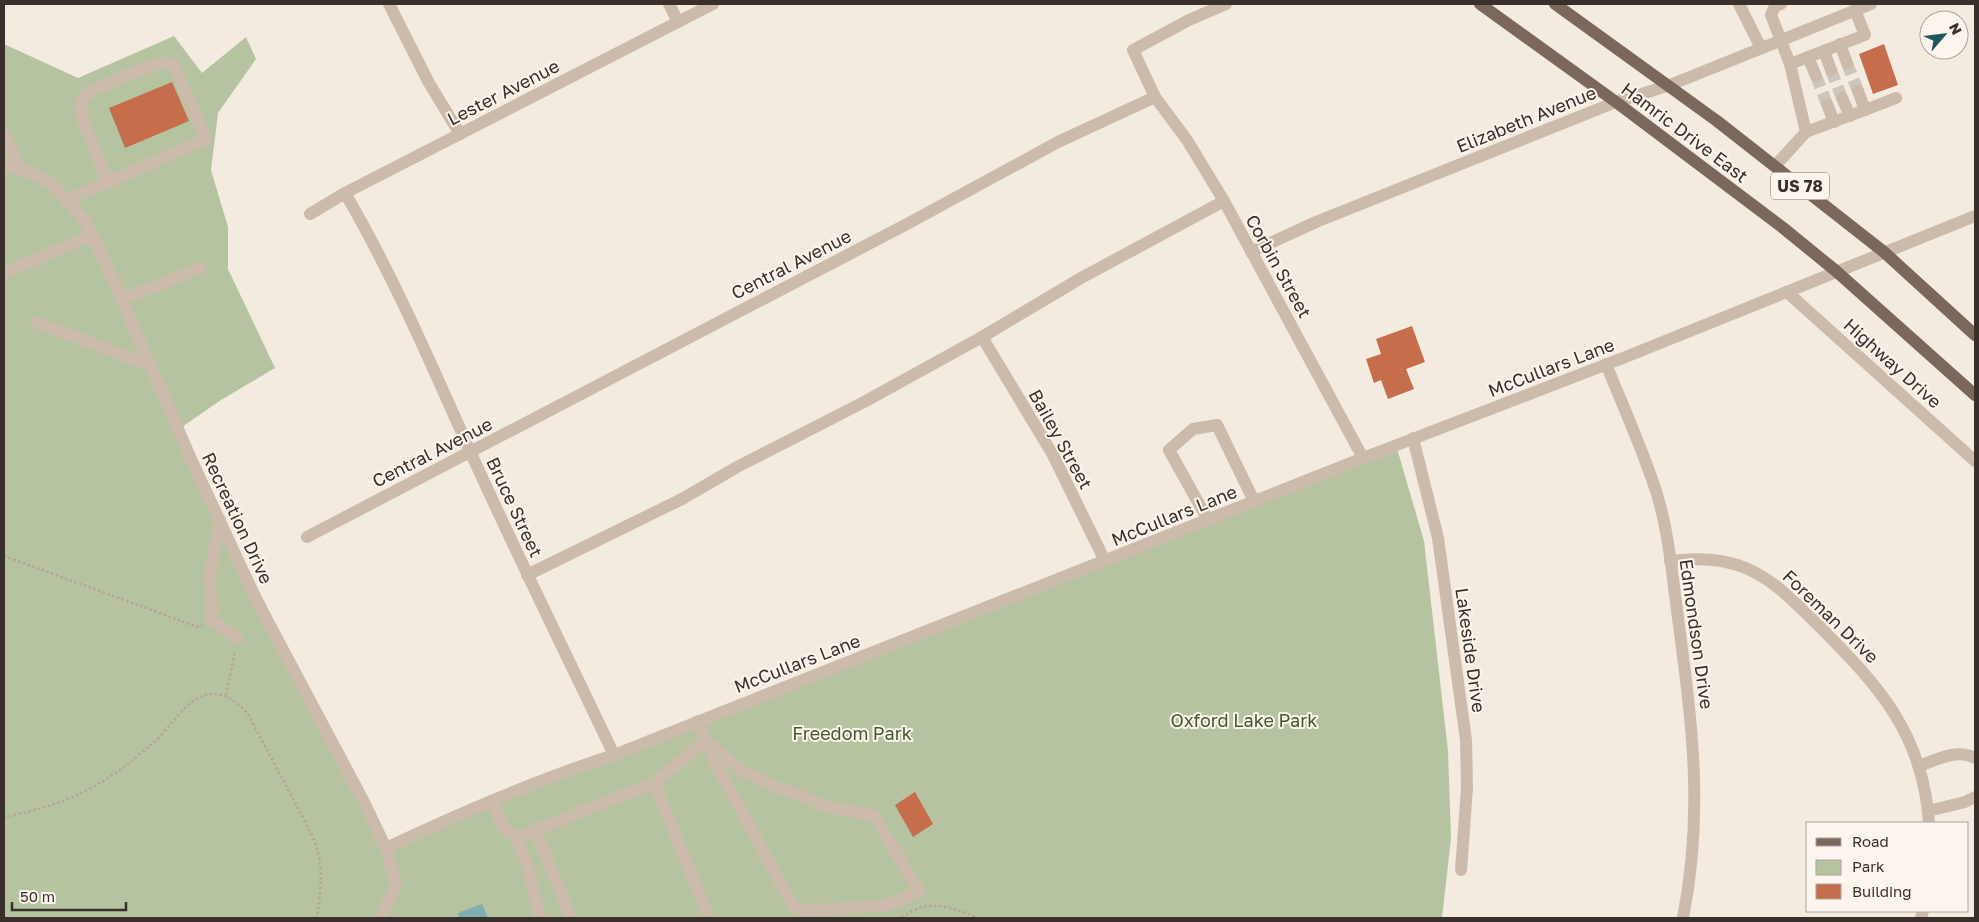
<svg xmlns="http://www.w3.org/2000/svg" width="1979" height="922" font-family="'Golos Text',sans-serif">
<rect width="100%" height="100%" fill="#f3ebe0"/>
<polygon fill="#b6c3a0" points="174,36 202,73 246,37 256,59 218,113 211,170 228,227 228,269 275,368 221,400 179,429 386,848 1396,445 1424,541 1448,751 1451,838 1442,918 4,918 4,44 78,78"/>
<polygon fill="#7fadb1" points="482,904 488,918 459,918 458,913"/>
<g fill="#c66d4b">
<polygon points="1884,44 1898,85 1873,94 1859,54"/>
<polygon points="172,82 189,121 125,148 109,108"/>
<polygon points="1412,326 1425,362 1406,369 1414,389 1388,399 1381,380 1374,383 1366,359 1381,354 1376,339"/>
<polygon points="915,792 933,824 913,837 895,805"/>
</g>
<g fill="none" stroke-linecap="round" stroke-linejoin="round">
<g stroke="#cec6bc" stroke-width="12" stroke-dasharray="12 6" stroke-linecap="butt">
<polyline points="1847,63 1858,91"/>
<polyline points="1831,70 1842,98"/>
<polyline points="1816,76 1827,104"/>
</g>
<g stroke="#b8a596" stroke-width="2.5" stroke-dasharray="2.5 2.5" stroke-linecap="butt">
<polyline points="4,556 198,627 202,625"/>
<polyline points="226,695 235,652"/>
<path d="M 4,817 C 33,811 64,803 91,788 C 114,776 136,758 155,741 C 170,728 181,707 198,698 C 219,687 235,700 248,714 L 312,835 C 325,866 321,886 317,918"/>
<path d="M 902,918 C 928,897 950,907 978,918"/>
</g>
<g stroke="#ccbbab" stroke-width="12">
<polyline points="389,4 429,83 460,134"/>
<polyline points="669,4 678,22"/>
<polyline points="1226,4 1189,20 1133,50 1155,97 1187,140 1224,201 1363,458"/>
<polyline points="1739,4 1761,48"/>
<polyline points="1781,4 1775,6 1771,15 1790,64"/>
<polyline points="1840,44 1847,63"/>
<polyline points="1824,51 1831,70"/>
<polyline points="1808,57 1816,76"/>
<polyline points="1842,98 1850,116"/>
<polyline points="1827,104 1834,122"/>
<polyline points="1865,110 1896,98"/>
<polyline points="1806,132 1865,110 1858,91"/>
<polyline points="4,135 22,171"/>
<polyline points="4,164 38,176 52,185 85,221 107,266 191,459 256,599 364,802 386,848 396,883 381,918"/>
<polyline points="1775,166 1806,132 1790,64 1865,35 1855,10"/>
<path d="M 345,193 C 393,275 431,364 470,451 C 516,553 566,654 614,755"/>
<polyline points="67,200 206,139 174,65 166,63 151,65 93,90 84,97 80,106 83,120 108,182"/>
<polyline points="310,214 345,193 713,4"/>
<polyline points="1251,252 1316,222 1616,102 1670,85 1871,4"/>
<polyline points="4,273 92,235"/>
<polyline points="1787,292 1975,461"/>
<polyline points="121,300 200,268"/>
<polyline points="36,322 151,366"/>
<polyline points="982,337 1053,455 1105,561"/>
<path d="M 1606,364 C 1623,406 1642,448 1656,491 C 1669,532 1672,575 1678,618 C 1692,723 1704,812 1683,918"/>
<polyline points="1413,438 1438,538 1466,740 1467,788 1461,870"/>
<polyline points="220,520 210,574 212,620 238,639"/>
<polyline points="1208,520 1169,450 1193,429 1217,425 1254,501"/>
<polyline points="307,537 907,224 1058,142 1155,97"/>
<path d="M 1670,561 C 1697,558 1723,558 1748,569 C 1777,582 1797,605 1819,626 C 1879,686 1923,734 1929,823"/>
<polyline points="527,575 682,499 737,467 864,402 982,337 1081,278 1224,201"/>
<polygon points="706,741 738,768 774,786 829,807 873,815 919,891 889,905 803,911 793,906 716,764"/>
<path d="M 1919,766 C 1937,760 1957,748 1975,758"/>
<polyline points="654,783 709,918"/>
<polyline points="491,801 503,826 516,838 528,867 540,918"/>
<polyline points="1928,811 1965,802 1975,797"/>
<polyline points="535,830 654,783 706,741 698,721"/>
<polyline points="516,838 535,830 571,918"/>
<path d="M 386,848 C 460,813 536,780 614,755 L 1363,458 L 1623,358 L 1975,216"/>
<polyline points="1921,918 1923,911"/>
</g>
<g stroke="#7c675c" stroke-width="12">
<polyline points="1480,4 1616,102 1782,227 1836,271 1975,395"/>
<polyline points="1555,4 1717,121 1884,252 1975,335"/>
</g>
</g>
<g text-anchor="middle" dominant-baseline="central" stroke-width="4" stroke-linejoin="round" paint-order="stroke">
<rect fill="#fbf5ed" stroke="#746b65" stroke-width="1" x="1771" y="172.5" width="58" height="27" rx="4"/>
<g font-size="16" font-weight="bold" fill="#3a302b">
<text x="1800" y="186">US 78</text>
</g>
<g font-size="18" fill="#3a302b" stroke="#fbf5ed">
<text transform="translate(503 92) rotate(-27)">Lester Avenue</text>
<text transform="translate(1526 119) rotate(-22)">Elizabeth Avenue</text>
<text transform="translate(1685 132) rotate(37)">Hamric Drive East</text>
<text transform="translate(791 264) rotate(-27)">Central Avenue</text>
<text transform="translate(1279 266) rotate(61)">Corbin Street</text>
<text transform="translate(1893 363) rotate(42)">Highway Drive</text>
<text transform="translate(1551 367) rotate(-21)">McCullars Lane</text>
<text transform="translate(1061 439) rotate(61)">Bailey Street</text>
<text transform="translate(432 452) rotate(-27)">Central Avenue</text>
<text transform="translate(515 507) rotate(65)">Bruce Street</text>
<text transform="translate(1174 515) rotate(-22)">McCullars Lane</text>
<text transform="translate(238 518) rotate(65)">Recreation Drive</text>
<text transform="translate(1831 616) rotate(44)">Foreman Drive</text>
<text transform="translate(1697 634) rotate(82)">Edmondson Drive</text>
<text transform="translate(1471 650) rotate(82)">Lakeside Drive</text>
<text transform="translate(797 663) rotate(-21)">McCullars Lane</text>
</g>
<g font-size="18" fill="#48582e" stroke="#fbf5ed">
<text x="1244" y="720">Oxford Lake Park</text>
<text x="852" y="733">Freedom Park</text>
</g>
</g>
<rect width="1979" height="922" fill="none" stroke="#3a302b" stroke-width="10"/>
<rect x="1806" y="822" width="162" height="90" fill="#fbf5ed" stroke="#aea69f"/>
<rect x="1816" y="838" width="25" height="8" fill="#7c675c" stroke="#aea69f"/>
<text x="1852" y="847" font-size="15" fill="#3a302b">Road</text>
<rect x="1816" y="860" width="25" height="15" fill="#b6c3a0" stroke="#aea69f"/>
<text x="1852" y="872" font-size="15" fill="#3a302b">Park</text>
<rect x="1816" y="884" width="25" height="15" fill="#c66d4b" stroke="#aea69f"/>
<text x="1852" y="897" font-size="15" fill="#3a302b">Building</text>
<g transform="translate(1944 35) rotate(62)"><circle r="24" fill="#fbf5ed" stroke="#aea69f"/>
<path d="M0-4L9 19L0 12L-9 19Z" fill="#1f565c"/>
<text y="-8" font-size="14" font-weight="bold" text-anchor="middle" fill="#3a302b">N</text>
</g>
<path d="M12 902v8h114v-8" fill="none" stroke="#3a302b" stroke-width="2.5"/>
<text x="20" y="902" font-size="15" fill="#3a302b" stroke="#fbf5ed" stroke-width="4" paint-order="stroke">50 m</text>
</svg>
